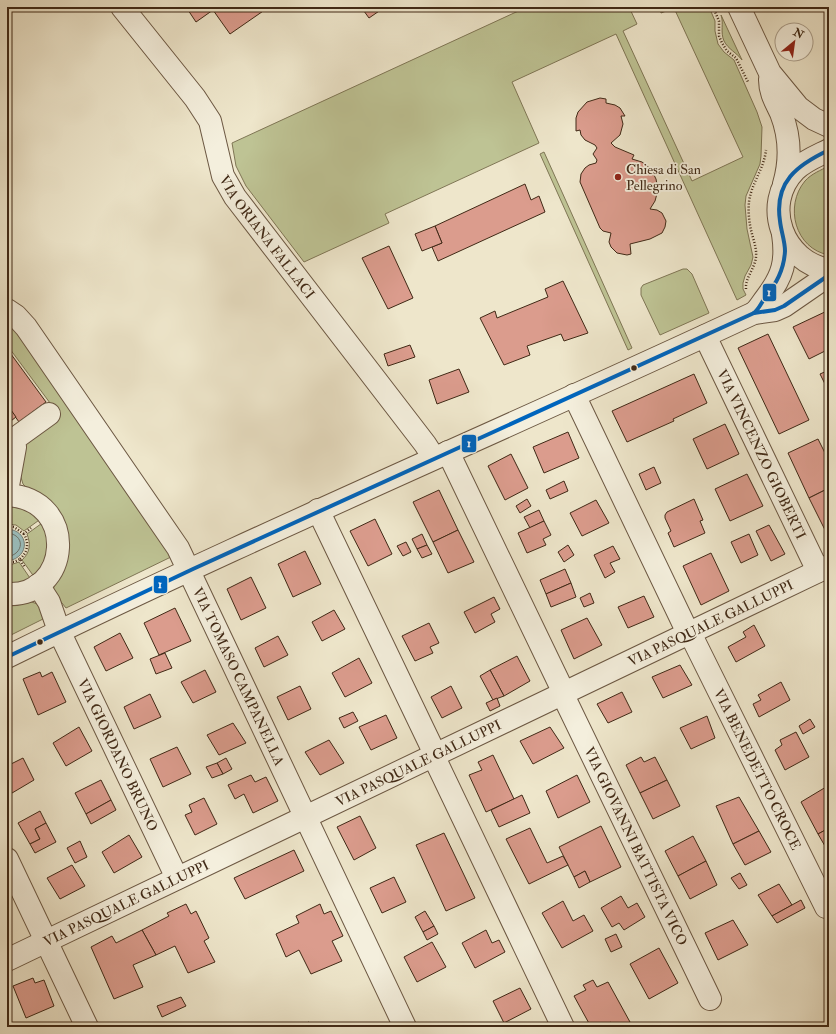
<svg xmlns="http://www.w3.org/2000/svg" width="836" height="1034" font-family="'IM FELL Double Pica',serif">
<rect width="100%" height="100%" fill="#eee6cb"/>
<filter id="stains"><feTurbulence type="fractalNoise" baseFrequency=".005" numOctaves="4"/><feColorMatrix values="0 0 0 0 .2 0 0 0 0 .09 0 0 0 0 .02 0 0 0 .5 -.17"/></filter>
<radialGradient id="worn" r=".72"><stop offset=".6" stop-color="#630" stop-opacity="0"/><stop offset="1" stop-color="#630" stop-opacity=".3"/></radialGradient>
<g fill="#bec394" stroke="#7f7655">
<polygon points="527,7 629,7 637,24 623,31 692,181 743,157 674,8 661,13 660,7 709,7 715,21 715,31 718,44 724,52 734,60 757,112 762,127 761,156 760,164 746,196 745,205 747,229 753,257 751,265 745,276 743,283 743,289 746,295 737,300 616,34 512,82 539,143 385,214 389,223 304,262 246,186 236,166 232,143"/>
<path d="M 721,15 L 742,60 C 737,53 728,49 724,41 C 720,32 724,23 721,15 Z"/>
<polygon points="544,152 632,348 628,350 540,154"/>
<path d="M 829,166 L 829,255 C 795,249 784,206 805,181 C 811,174 821,170 829,166 Z"/>
<polygon points="683,269 687,269 692,274 709,313 660,335 641,295 641,288 643,285"/>
<polygon points="7,318 175,555 66,608 53,592 54,586 61,564 28,489 23,484 20,474 22,449 50,403 7,345"/>
<polygon points="7,502 42,518 24,531 16,525 7,524"/>
<path d="M 45,521 L 52,545 L 35,578 L 22,560 C 30,553 31,544 27,534 Z"/>
<polygon points="19,562 32,581 7,587 7,565 13,564"/>
<polygon points="29,601 40,605 49,616 7,637 7,603"/>
</g>
<path fill="#9bbebd" stroke="#77827a" d="M 7,529 C 29,530 31,557 8,561 L 7,561 Z"/>
<g fill="none" stroke-linecap="round" stroke-linejoin="round">
<path stroke="#6e746a" stroke-width="1" d="M 7,533 C 25,534 25,554 7,557"/>
</g>
<g fill="#db9c8d" stroke="#402916">
<polygon points="186,7 269,7 230,34 213,10 196,22"/>
<polygon points="361,7 385,7 369,18"/>
<polygon points="600,98 606,99 606,103 615,105 620,108 625,116 621,116 623,124 620,135 611,143 615,147 634,155 632,159 642,162 651,169 656,179 658,190 655,201 650,209 657,210 662,213 666,221 665,227 662,233 650,239 630,244 631,254 627,255 617,253 611,247 609,242 611,233 603,231 600,228 580,182 581,174 585,168 589,165 596,163 597,160 593,154 597,148 595,145 585,140 581,135 580,130 576,131 576,118 578,112 587,102"/>
<polygon points="525,184 531,200 539,196 545,212 438,261 432,247 442,243 435,226"/>
<polygon points="435,226 442,243 422,251 415,234"/>
<polygon points="389,246 413,298 388,309 362,258"/>
<polygon points="563,281 588,333 564,341 561,334 527,346 530,355 504,365 480,318 495,311 497,318 548,297 545,289"/>
<polygon points="829,310 829,349 809,359 793,327"/>
<polygon points="768,334 809,420 779,434 738,348"/>
<polygon points="410,345 415,357 388,366 384,354"/>
<polygon points="8,350 46,402 19,422 7,405"/>
<polygon points="459,369 469,392 437,404 429,380"/>
<polygon points="829,370 829,392 820,374"/>
<polygon points="694,374 707,403 673,419 674,421 627,442 612,411"/>
<polygon points="11,410 16,417 7,424 7,413"/>
<polygon points="725,424 739,454 707,469 693,439"/>
<polygon points="568,432 579,458 544,473 533,447"/>
<polygon points="818,439 829,461 829,488 809,498 788,453"/>
<polygon points="511,454 528,488 505,500 488,466"/>
<polygon points="654,467 661,483 646,490 639,474"/>
<polygon points="747,474 763,506 730,521 715,489"/>
<polygon points="564,481 568,491 550,499 546,490"/>
<polygon points="829,488 829,538 809,498"/>
<polygon points="439,490 458,530 433,542 413,502"/>
<polygon points="527,499 531,506 520,513 516,506"/>
<polygon points="694,499 703,520 700,521 705,533 674,547 668,533 671,531 665,518 665,515 667,512"/>
<polygon points="596,500 609,523 582,536 570,513"/>
<polygon points="539,510 544,521 530,528 524,517"/>
<polygon points="375,519 392,554 368,566 350,531"/>
<polygon points="544,521 551,535 543,539 546,545 527,553 518,533"/>
<polygon points="769,525 785,554 771,561 756,531"/>
<polygon points="458,530 474,562 448,573 433,542"/>
<polygon points="422,534 427,545 417,549 412,539"/>
<polygon points="749,534 758,555 741,563 731,542"/>
<polygon points="406,542 411,552 403,556 397,546"/>
<polygon points="427,545 432,554 422,558 417,549"/>
<polygon points="568,545 574,555 564,562 558,552"/>
<polygon points="613,546 620,559 610,563 615,572 605,578 594,555"/>
<polygon points="305,551 321,584 293,597 278,564"/>
<polygon points="711,553 729,591 701,605 683,566"/>
<polygon points="565,569 571,583 546,594 540,580"/>
<polygon points="251,577 266,608 241,620 227,589"/>
<polygon points="571,583 576,597 551,607 546,594"/>
<polygon points="590,593 594,603 584,607 580,598"/>
<polygon points="644,596 654,617 628,628 618,607"/>
<polygon points="494,597 500,609 491,614 495,622 475,633 464,612"/>
<polygon points="175,608 191,641 159,655 144,623"/>
<polygon points="334,610 345,629 322,641 312,622"/>
<polygon points="587,618 602,645 574,659 561,630"/>
<polygon points="429,623 439,643 430,647 433,653 415,661 402,636"/>
<polygon points="754,625 765,646 736,662 728,647 746,637 743,632"/>
<polygon points="120,633 133,658 106,671 94,647"/>
<polygon points="278,636 288,655 264,667 255,648"/>
<polygon points="165,653 172,668 156,674 150,659"/>
<polygon points="517,656 530,681 504,696 490,670"/>
<polygon points="359,658 372,683 345,697 332,673"/>
<polygon points="680,665 692,685 663,698 652,677"/>
<polygon points="205,670 216,692 193,703 181,682"/>
<polygon points="490,670 504,696 493,700 480,676"/>
<polygon points="40,672 42,677 52,672 66,702 38,715 23,679"/>
<polygon points="781,682 790,700 759,717 753,704 761,700 758,695"/>
<polygon points="300,686 311,709 288,720 277,697"/>
<polygon points="451,686 462,708 442,718 431,697"/>
<polygon points="622,692 632,712 608,723 597,704"/>
<polygon points="150,694 161,717 134,729 124,707"/>
<polygon points="497,698 500,706 490,711 486,703"/>
<polygon points="353,712 358,721 344,728 339,718"/>
<polygon points="386,715 397,738 371,750 359,727"/>
<polygon points="707,716 715,738 691,749 680,728"/>
<polygon points="810,719 815,727 803,734 799,726"/>
<polygon points="233,723 246,743 219,755 207,735"/>
<polygon points="79,727 92,751 66,766 53,743"/>
<polygon points="550,727 564,748 533,764 520,741"/>
<polygon points="796,732 809,757 785,770 775,750 782,745 780,740"/>
<polygon points="329,740 344,763 320,775 305,752"/>
<polygon points="177,747 191,774 163,787 150,759"/>
<polygon points="493,755 514,799 486,812 469,775 482,770 478,762"/>
<polygon points="641,757 644,762 655,757 667,780 640,793 626,765"/>
<polygon points="23,758 34,780 7,796 7,766"/>
<polygon points="226,758 232,769 223,774 217,763"/>
<polygon points="217,763 223,774 212,778 206,767"/>
<polygon points="251,775 255,782 266,777 278,801 253,813 244,794 235,799 228,785"/>
<polygon points="577,775 590,802 558,818 546,791"/>
<polygon points="101,780 111,800 86,814 75,793"/>
<polygon points="667,780 680,806 653,819 640,793"/>
<polygon points="826,787 829,792 829,828 818,834 801,802"/>
<polygon points="522,795 530,813 499,827 491,810"/>
<polygon points="739,797 759,831 733,844 716,806"/>
<polygon points="204,798 217,824 195,835 185,815 192,812 189,805"/>
<polygon points="111,800 116,810 91,824 86,814"/>
<polygon points="40,811 46,823 35,829 40,839 30,844 18,823"/>
<polygon points="360,816 376,848 354,860 337,827"/>
<polygon points="46,823 56,842 35,853 30,844 40,839 35,829"/>
<polygon points="601,826 621,867 590,882 585,871 574,877 559,847"/>
<polygon points="530,828 547,863 563,856 568,865 529,884 506,839"/>
<polygon points="829,828 829,853 818,834"/>
<polygon points="759,831 771,852 745,865 733,844"/>
<polygon points="444,833 475,898 446,911 416,845"/>
<polygon points="129,835 142,857 114,873 102,852"/>
<polygon points="693,836 706,861 678,876 665,851"/>
<polygon points="80,841 87,857 75,863 67,848"/>
<polygon points="294,850 304,871 245,899 234,878"/>
<polygon points="706,861 717,885 690,899 678,876"/>
<polygon points="72,865 85,886 60,899 47,878"/>
<polygon points="585,871 590,882 579,888 574,877"/>
<polygon points="740,873 747,885 739,889 731,878"/>
<polygon points="394,877 406,902 382,913 370,888"/>
<polygon points="779,884 792,905 772,916 758,895"/>
<polygon points="621,896 628,908 637,903 645,917 624,930 619,923 612,927 601,908"/>
<polygon points="801,900 805,908 777,923 772,916"/>
<polygon points="563,901 573,921 584,915 593,931 562,948 542,913"/>
<polygon points="186,904 191,914 196,911 209,938 204,941 215,962 188,973 175,946 156,955 142,930 169,916 167,913"/>
<polygon points="320,904 324,914 331,911 343,936 332,941 342,961 311,974 299,950 286,957 276,934 299,923 296,916"/>
<polygon points="425,911 434,926 423,932 415,917"/>
<polygon points="733,920 748,945 718,960 705,933"/>
<polygon points="434,926 438,934 427,940 423,932"/>
<polygon points="142,930 156,955 133,965 143,987 114,999 91,947 112,936 116,943"/>
<polygon points="486,930 492,943 499,940 505,952 475,968 462,943"/>
<polygon points="616,934 622,947 611,952 605,939"/>
<polygon points="432,942 446,967 417,982 404,957"/>
<polygon points="659,948 678,983 649,999 630,964"/>
<polygon points="33,978 35,983 44,980 54,1006 26,1018 13,986"/>
<polygon points="593,980 597,987 608,982 630,1022 621,1027 614,1027 611,1022 602,1027 591,1027 574,996 586,990 583,985"/>
<polygon points="520,988 531,1009 504,1023 493,1001"/>
<polygon points="181,997 186,1006 162,1017 157,1006"/>
<polygon points="309,1022 311,1027 298,1027 299,1026"/>
<polygon points="335,1023 337,1027 327,1027"/>
</g>
<g fill="none" stroke-linecap="round" stroke-linejoin="round">
<g stroke="#6c5843" stroke-width="24">
<g id="minor">
<path id="s1" d="M 122,7 L 195,98 L 210,121 L 223,176 L 235,197 L 425,444 L 434,458"/>
<polyline points="739,7 770,73 798,107 814,119 829,126"/>
<path d="M 770,80 C 770,93 776,102 781,113 C 790,136 791,160 784,184"/>
<path d="M 829,150 C 817,156 804,161 795,170 C 761,205 783,262 829,270"/>
<path id="s2" d="M 7,310 L 16,316 L 26,327 L 178,548 L 405,1027"/>
<path d="M 754,313 C 759,309 762,303 766,298 C 783,276 787,261 783,234"/>
<path id="s3" d="M 705,336 L 818,571"/>
<polyline points="574,395 688,633"/>
<polyline points="448,452 564,693"/>
<polyline points="7,491 15,447 13,440 49,414"/>
<path d="M 7,495 C 80,499 70,598 7,594"/>
<polyline points="318,510 435,754"/>
<path id="s4" d="M 38,585 L 49,602 L 59,631 L 177,878"/>
<path id="s5" d="M 690,633 L 826,907"/>
<path d="M 7,657 C 253,536 506,429 754,313 L 775,310 L 784,306 L 829,275"/>
<path id="s6" d="M 562,693 L 710,999"/>
<polyline points="433,755 563,1027"/>
<polyline points="7,859 87,1027"/>
<path id="s7" d="M 7,960 L 829,566"/>
</g>
</g>
<g stroke="#402916" stroke-width="2.5" stroke-dasharray="1 2" stroke-linecap="butt">
<polyline points="713,7 719,21 719,36 722,43 727,51 736,58 748,82"/>
<path d="M 746,289 C 745,278 755,268 756,257 C 757,248 753,239 751,230 C 749,221 748,211 749,202 C 751,184 764,169 766,150"/>
<polyline points="7,526 14,527 24,534"/>
<path d="M 20,559 C 28,552 29,543 24,534 L 31,528"/>
<polyline points="7,562 14,562 20,559 25,568"/>
</g>
<use href="#minor" stroke="#f4efdd" stroke-width="22"/>
<g stroke="#f4efdd" stroke-width="7">
<g id="bus-1">
<polyline points="754,313 775,310 784,306 829,275"/>
<path d="M 7,657 L 193,569 L 754,313 C 759,309 761,303 765,298 C 776,284 784,270 785,251 C 785,241 781,231 780,221 C 774,182 797,165 829,150"/>
</g>
</g>
<use href="#bus-1" stroke="#0065bd" stroke-width="4"/>
</g>
<circle fill="#8f2418" stroke="#f4efdd" stroke-width="1.5" cx="618" cy="177" r="4"/>
<g fill="#402916" stroke="#f4efdd" stroke-width="1.5">
<circle cx="634" cy="368" r="3.5"/>
<circle cx="40" cy="642" r="3.5"/>
</g>
<g text-anchor="middle" dominant-baseline="central" stroke-width="3.5" stroke-linejoin="round" paint-order="stroke">
<g font-size="14" fill="#402916" stroke="#f4efdd" text-anchor="start">
<text x="626" y="169">Chiesa di San<tspan x="626" dy="16">Pellegrino</tspan></text>
</g>
<g font-size="14" fill="#402916" stroke="#f4efdd">
<text stroke="none"><textPath href="#s1" startOffset="276">VIA ORIANA FALLACI</textPath></text>
<text stroke="none"><textPath href="#s3" startOffset="131">VIA VINCENZO GIOBERTI</textPath></text>
<text stroke="none"><textPath href="#s7" startOffset="780">VIA PASQUALE GALLUPPI</textPath></text>
<text stroke="none"><textPath href="#s2" startOffset="436">VIA TOMASO CAMPANELLA</textPath></text>
<text stroke="none"><textPath href="#s4" startOffset="188">VIA GIORDANO BRUNO</textPath></text>
<text stroke="none"><textPath href="#s7" startOffset="456">VIA PASQUALE GALLUPPI</textPath></text>
<text stroke="none"><textPath href="#s5" startOffset="152">VIA BENEDETTO CROCE</textPath></text>
<text stroke="none"><textPath href="#s6" startOffset="170">VIA GIOVANNI BATTISTA VICO</textPath></text>
<text stroke="none"><textPath href="#s7" startOffset="132">VIA PASQUALE GALLUPPI</textPath></text>
</g>
</g>
<g stroke="#f4efdd" stroke-width="1.5">
<rect x="762" y="283" width="15" height="19" rx="4" fill="#0065bd"/>
<rect x="461" y="434" width="16" height="19" rx="4" fill="#0065bd"/>
<rect x="153" y="575" width="15" height="19" rx="4" fill="#0065bd"/>
</g>
<g font-size="11" text-anchor="middle" font-weight="bold" fill="#fff">
<text x="769" y="296">1</text>
<text x="469" y="447">1</text>
<text x="160" y="588">1</text>
</g>
<rect width="836" height="1034" fill="none" stroke="#eee6cb" stroke-width="24"/>
<rect x="8" y="8" width="820" height="1018" fill="none" stroke="#402916" stroke-width="2"/>
<rect x="12" y="12" width="812" height="1010" fill="none" stroke="#402916"/>
<g transform="translate(794 42) rotate(29)"><circle r="19" fill="#f4efdd" stroke="#aca08d"/>
<path d="M0-3L7 15L0 10L-7 15Z" fill="#8f2418"/>
<text y="-6" font-size="11" font-weight="bold" text-anchor="middle" fill="#402916">N</text>
</g>
<rect width="100%" height="100%" filter="url(#stains)"/>
<rect width="100%" height="100%" fill="url(#worn)"/>
</svg>
